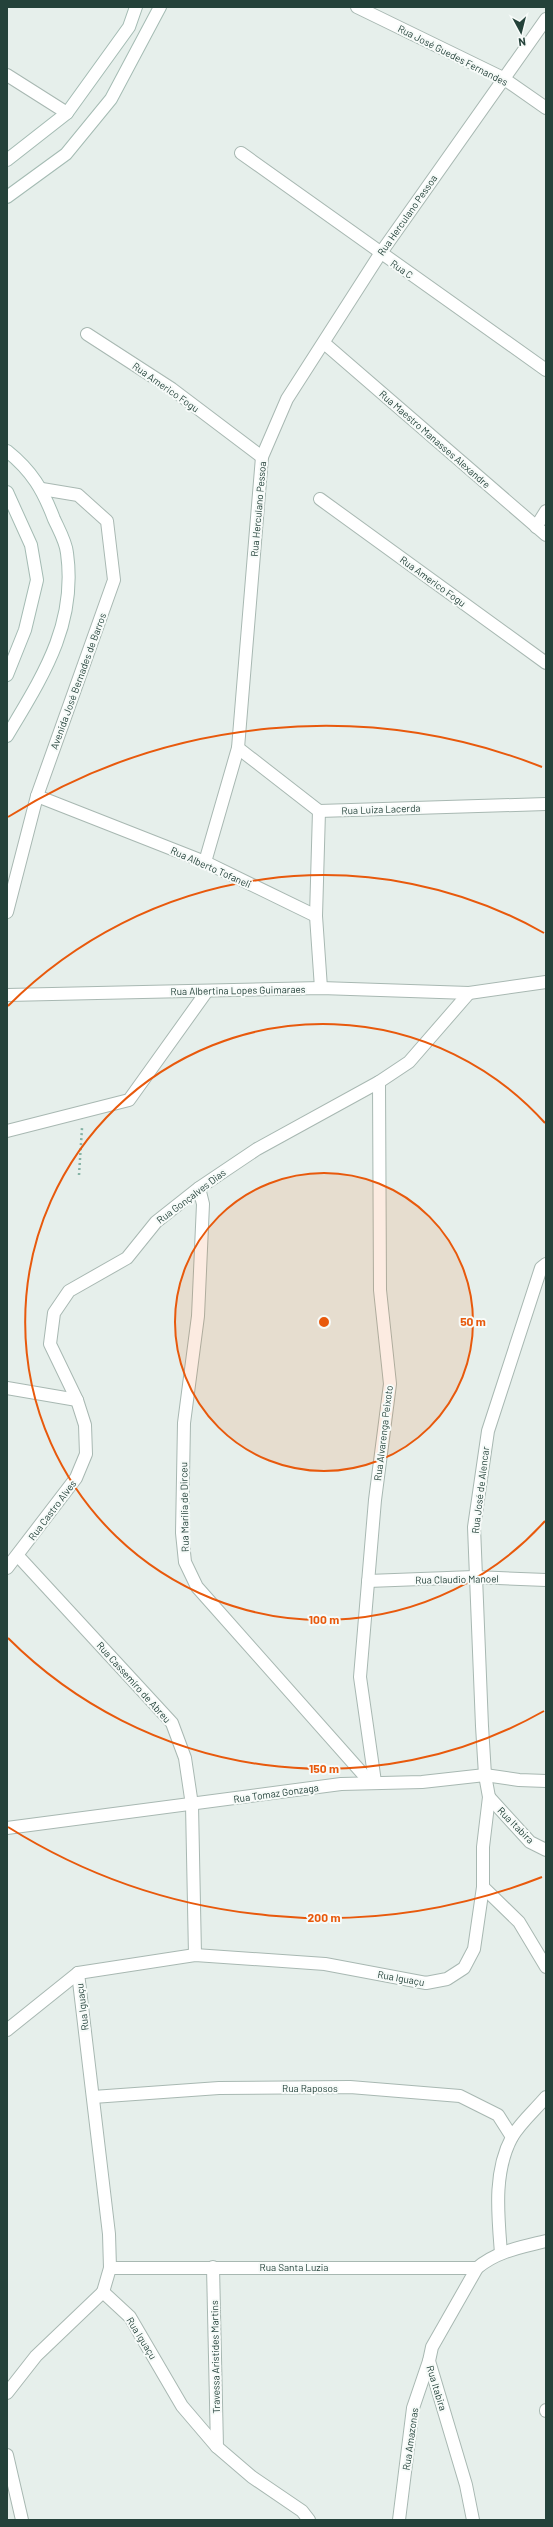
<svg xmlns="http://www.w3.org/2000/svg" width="553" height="2527" font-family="Barlow,sans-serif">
<rect width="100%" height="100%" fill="#e6efeb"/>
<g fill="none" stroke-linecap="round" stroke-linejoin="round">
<g stroke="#a8b8b2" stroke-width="14">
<g id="street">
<polyline points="357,7 503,78 546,108"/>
<polyline points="7,75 67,113"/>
<polyline points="241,153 546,370"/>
<polyline points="87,334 172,389 262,457"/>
<polyline points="324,343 546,535"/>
<polyline points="320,499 546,663"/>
<polyline points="536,527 546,511"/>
<polyline points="238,748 319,811 546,804"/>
<polyline points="37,796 205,862 316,916 321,988"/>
<polyline points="205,862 238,748 262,457 287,399 380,254 546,19"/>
<polyline points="7,912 37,796 114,580 107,521 78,495 42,489"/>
<polyline points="316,916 319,811"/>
<polyline points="7,995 321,988 469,993 546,982"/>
<polyline points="7,1131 129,1100 207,991"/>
<polyline points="199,1188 203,1204 198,1316 184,1423 182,1533 185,1562 197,1587 370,1782"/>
<polyline points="7,1388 77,1400"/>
<polyline points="18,1556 172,1723 185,1758 192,1805 195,1955"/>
<polyline points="7,1568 76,1478 86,1454 85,1425 77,1400 50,1344 54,1313 69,1291 127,1258 156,1222 199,1188 257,1149 379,1082 409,1062 469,993"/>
<polyline points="368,1581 474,1577 546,1580"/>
<polyline points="375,1782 360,1677 375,1500 390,1384 380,1290 379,1082"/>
<polyline points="489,1797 530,1842 546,1850"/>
<polyline points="7,1828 341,1784 422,1782 485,1775 519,1780 546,1781"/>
<polyline points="483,1887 519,1922 546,1967"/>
<polyline points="78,1973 195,1955 325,1964 426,1983 447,1979 464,1968 474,1949 483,1887 483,1847 489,1797 485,1775 482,1726 474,1527 488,1431 541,1268 546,1264"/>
<polyline points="78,1973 109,2234 110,2268 103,2292"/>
<polyline points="7,2030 78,1973"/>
<polyline points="93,2097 219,2088 350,2087 460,2096 498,2115 512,2137"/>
<path d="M 501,2253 C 498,2215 493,2172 512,2137 C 520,2123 535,2110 546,2097"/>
<polyline points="213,2267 217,2447"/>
<polyline points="110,2268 477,2268"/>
<polyline points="103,2292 130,2317 182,2406 217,2447 252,2477 302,2511 309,2520"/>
<polyline points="7,2393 36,2356 103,2292"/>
<polyline points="546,2410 546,2411"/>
<polyline points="7,2455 22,2520"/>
<polyline points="399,2520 413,2408 429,2361"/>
<path d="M 473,2520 L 466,2485 L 429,2361 L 432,2347 L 477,2268 C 497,2251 522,2247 546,2241"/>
</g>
</g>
<g stroke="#a4bbb3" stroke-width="14">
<g id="secondary">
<polyline points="7,160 67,113 129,27 136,7"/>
<polyline points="7,197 66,154 111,99 160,7"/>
<path d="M 7,451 C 32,471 43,490 54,519 C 59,530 66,542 67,553 C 77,625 42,677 7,736"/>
<polyline points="7,492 31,545 37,580 25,630 7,675"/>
</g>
</g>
<polyline stroke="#86b3a5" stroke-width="2.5" stroke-dasharray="2 3" stroke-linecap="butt" points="79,1175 82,1128"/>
<use href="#street" stroke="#fff" stroke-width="12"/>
<use href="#secondary" stroke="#fff" stroke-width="12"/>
</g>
<circle cx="324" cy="1322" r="149" fill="#e8590c" fill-opacity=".12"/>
<g fill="none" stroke="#e8590c" stroke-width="2">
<circle cx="324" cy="1322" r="149"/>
<path d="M545 1521A298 298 0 1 1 545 1123"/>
<path d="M544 1711A447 447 0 0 1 8 1638M8 1006A447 447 0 0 1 544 933"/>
<path d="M542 1877A596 596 0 0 1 8 1827M8 817A596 596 0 0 1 542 767"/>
</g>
<g text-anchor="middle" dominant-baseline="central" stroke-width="4" stroke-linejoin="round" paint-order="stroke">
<g font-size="10" fill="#24423a" stroke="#f7fbf9">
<text transform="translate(453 55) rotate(27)">Rua José Guedes Fernandes</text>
<text transform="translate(407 215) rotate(-55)">Rua Herculano Pessoa</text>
<text transform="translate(402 269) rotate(35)">Rua C</text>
<text transform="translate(166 387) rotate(35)">Rua Americo Fogu</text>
<text transform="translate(435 439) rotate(41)">Rua Maestro Manasses Alexandre</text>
<text transform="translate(258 509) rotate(-85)">Rua Herculano Pessoa</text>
<text transform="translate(433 581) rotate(36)">Rua Americo Fogu</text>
<text transform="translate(78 681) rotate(-70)">Avenida José Bernades de Barros</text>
<text transform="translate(381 809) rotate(-2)">Rua Luiza Lacerda</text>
<text transform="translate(211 867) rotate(24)">Rua Alberto Tofaneli</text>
<text transform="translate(238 990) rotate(-1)">Rua Albertina Lopes Guimaraes</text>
<text transform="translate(191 1196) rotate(-37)">Rua Gonçalves Dias</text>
<text transform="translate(383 1433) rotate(-83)">Rua Alvarenga Peixoto</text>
<text transform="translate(480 1490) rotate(-83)">Rua José de Alencar</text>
<text transform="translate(184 1507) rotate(-91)">Rua Marilia de Dirceu</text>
<text transform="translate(52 1510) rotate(-53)">Rua Castro Alves</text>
<text transform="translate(457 1579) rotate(-1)">Rua Claudio Manoel</text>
<text transform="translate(134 1682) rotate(48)">Rua Cassemiro de Abreu</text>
<text transform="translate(276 1793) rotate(-8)">Rua Tomaz Gonzaga</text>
<text transform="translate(516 1825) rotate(45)">Rua Itabira</text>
<text transform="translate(401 1978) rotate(10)">Rua Iguaçu</text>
<text transform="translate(82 2007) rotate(-97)">Rua Iguaçu</text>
<text x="310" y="2088">Rua Raposos</text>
<text x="294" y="2267">Rua Santa Luzia</text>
<text transform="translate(142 2338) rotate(58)">Rua Iguaçu</text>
<text transform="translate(215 2357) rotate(-91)">Travessa Aristides Martins</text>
<text transform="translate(437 2388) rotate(73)">Rua Itabira</text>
<text transform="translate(410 2439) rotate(-82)">Rua Amazonas</text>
</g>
</g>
<circle cx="324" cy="1322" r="6" fill="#e8590c" stroke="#f7fbf9" stroke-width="2"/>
<g font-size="12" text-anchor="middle" font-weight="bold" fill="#e8590c" stroke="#f7fbf9" stroke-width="4" stroke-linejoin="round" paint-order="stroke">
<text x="473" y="1326">50 m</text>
<text x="324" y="1624">100 m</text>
<text x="324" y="1773">150 m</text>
<text x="324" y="1922">200 m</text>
</g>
<rect width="553" height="2527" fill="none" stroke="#24423a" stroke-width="16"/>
<g transform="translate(521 32) rotate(173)" stroke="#f7fbf9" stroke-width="3" paint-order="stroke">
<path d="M0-3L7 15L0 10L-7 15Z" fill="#24423a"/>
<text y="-6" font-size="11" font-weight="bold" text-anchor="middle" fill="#24423a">N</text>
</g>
</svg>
